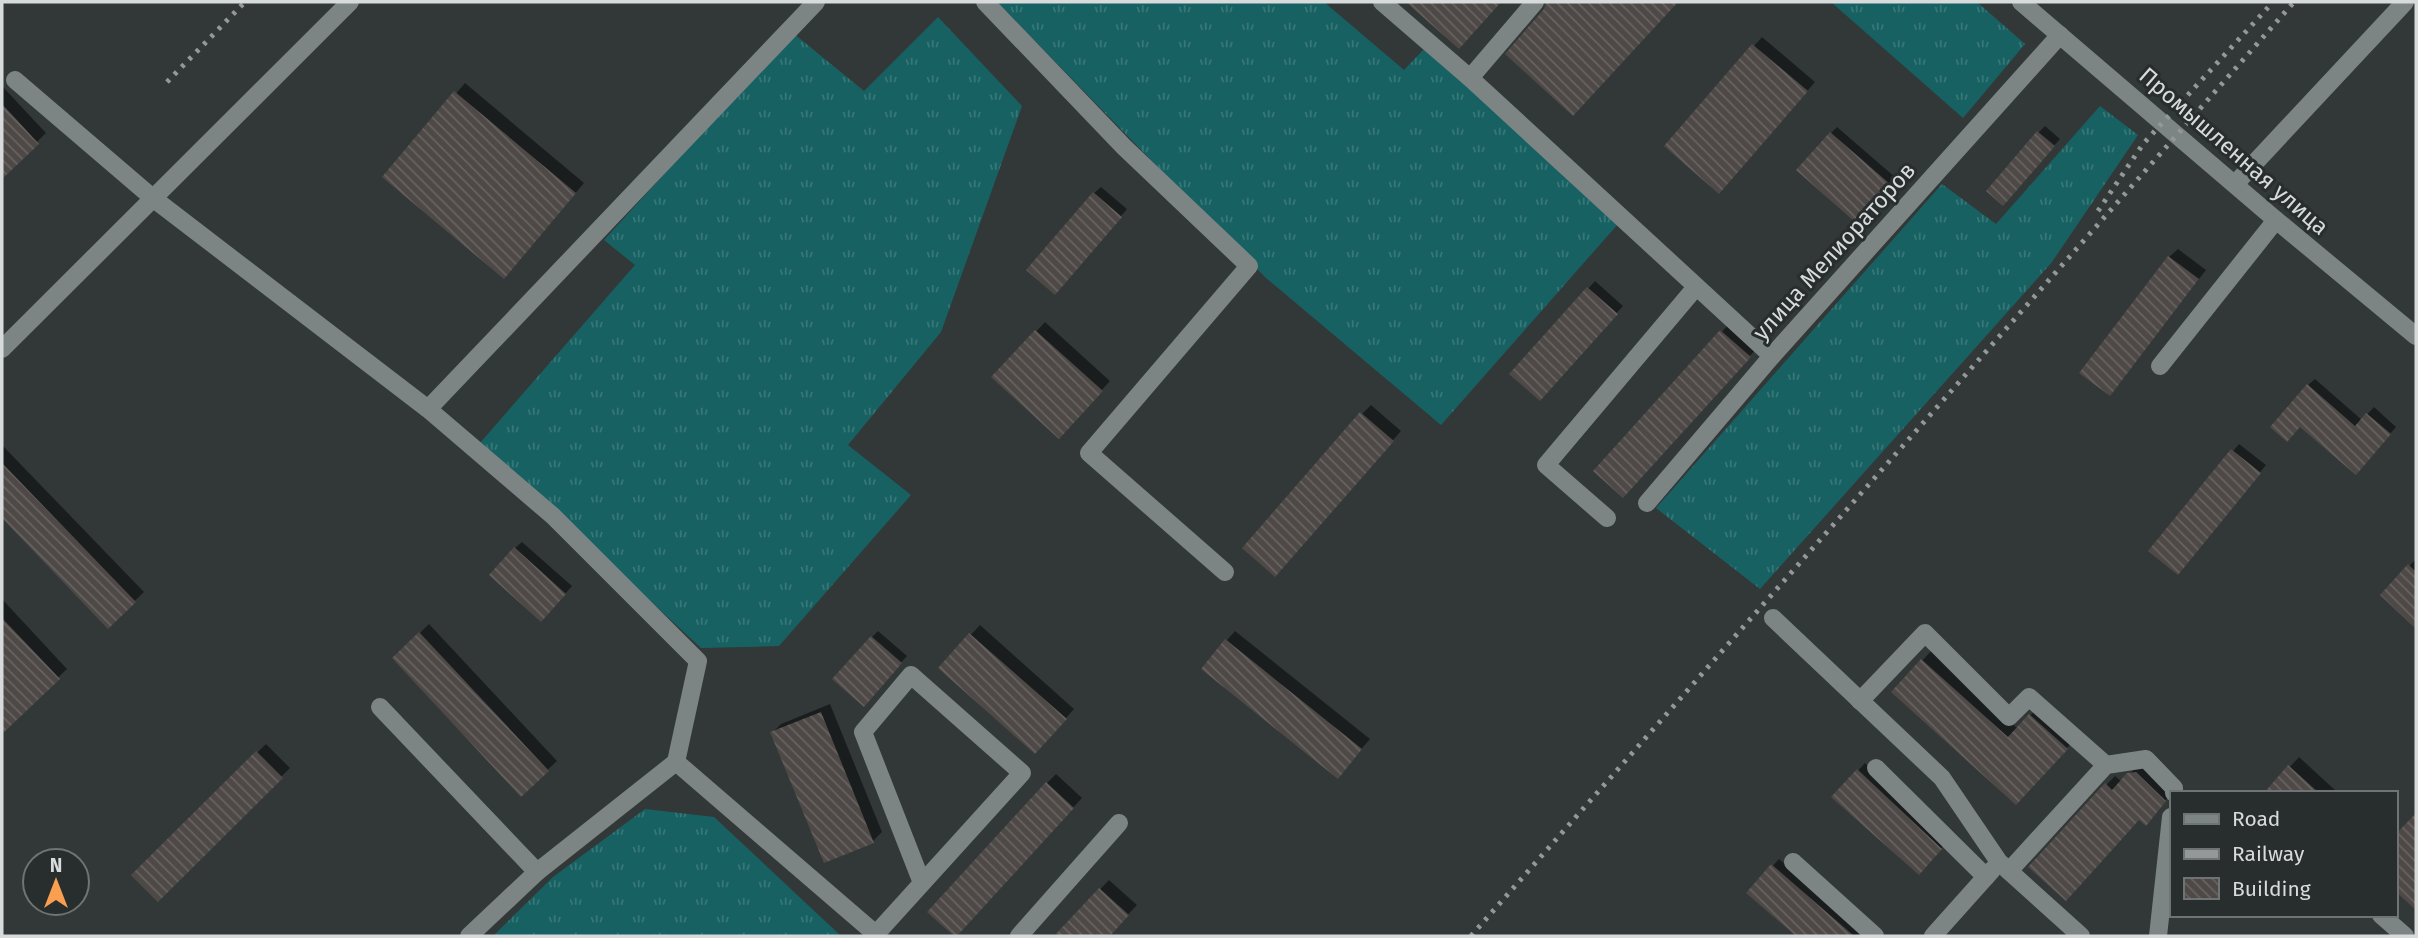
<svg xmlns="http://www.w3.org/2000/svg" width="2418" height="938" font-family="'Fira Sans',sans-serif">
<defs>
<pattern id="grass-tufts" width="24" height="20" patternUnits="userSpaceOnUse" patternTransform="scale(1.75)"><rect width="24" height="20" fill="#176162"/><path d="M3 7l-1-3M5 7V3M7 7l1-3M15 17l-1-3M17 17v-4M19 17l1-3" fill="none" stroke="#387778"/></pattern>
<pattern id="building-back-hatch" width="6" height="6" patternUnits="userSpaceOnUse" patternTransform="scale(1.75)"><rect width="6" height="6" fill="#4e4947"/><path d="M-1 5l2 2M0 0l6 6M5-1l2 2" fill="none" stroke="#676361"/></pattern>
</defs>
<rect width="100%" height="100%" fill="#323838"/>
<g fill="url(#grass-tufts)">
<polygon points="997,2 1324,2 1404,70 1426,47 1618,224 1441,425 1266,278"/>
<polygon points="1831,2 1977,2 2025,44 1963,118"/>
<polygon points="938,17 1022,106 941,332 848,445 911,495 779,646 701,648 480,443 635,265 604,240 793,33 864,91"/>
<polygon points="2100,106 2138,135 2052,262 1760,589 1656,508 1942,184 1996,224"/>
<polygon points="645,809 714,817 841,936 493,936 553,877"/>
</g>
<g fill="#0007">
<polygon points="1548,2 1676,2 1582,105 1545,10"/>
<polygon points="1762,37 1815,82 1727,184 1666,146"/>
<polygon points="465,83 584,183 512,268 385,177"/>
<polygon points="2,86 46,133 2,176"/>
<polygon points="2045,126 2060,139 2009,197 2039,132"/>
<polygon points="1837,127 1903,184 1871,221 1831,133"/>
<polygon points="1101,187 1127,209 1061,286 1094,193"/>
<polygon points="2178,249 2206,270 2118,385 2169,257"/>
<polygon points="1595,281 1623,306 1546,392 1512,374"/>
<polygon points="1045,322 1110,381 1068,428 994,377"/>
<polygon points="1731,322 1758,347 1632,487 1595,471"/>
<polygon points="2315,379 2362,420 2374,407 2396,427 2362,466 2301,425 2308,385"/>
<polygon points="1371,405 1401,431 1284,566 1362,414"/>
<polygon points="2239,444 2266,465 2184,566 2151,551"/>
<polygon points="2,445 144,592 109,626 2,516"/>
<polygon points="522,542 572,586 548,613 515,548"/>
<polygon points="2416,559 2416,626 2382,595"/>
<polygon points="2,599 67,669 2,731"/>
<polygon points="429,624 557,761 521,795 394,658"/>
<polygon points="980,625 1074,709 1044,743 940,668"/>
<polygon points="878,631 907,656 870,698 872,637"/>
<polygon points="1235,631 1370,739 1338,776 1227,640"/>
<polygon points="1931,651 2018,729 2039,706 2075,739 2025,794 1894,692"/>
<polygon points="830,704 882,832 873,841 825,861 772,733 781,724"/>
<polygon points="266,744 290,768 158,899 133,875"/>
<polygon points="2299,757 2335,790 2332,793 2266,793"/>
<polygon points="1865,763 1947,842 1925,866 1834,797"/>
<polygon points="2145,764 2171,794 2146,823 2106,785 2115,776 2122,782 2138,765"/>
<polygon points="1056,774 1082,798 964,926 1047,783"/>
<polygon points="1779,859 1865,934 1862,936 1799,936 1749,892"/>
<polygon points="1109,880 1137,905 1108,936 1056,936"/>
</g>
<g fill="url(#building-back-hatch)">
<polygon points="1406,2 1501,2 1459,49"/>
<polygon points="1546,2 1678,2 1573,116 1505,54 1544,9"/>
<polygon points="1752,44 1808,91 1719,194 1664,146"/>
<polygon points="454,91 576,193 504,279 382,177"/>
<polygon points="2,104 39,144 2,179"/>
<polygon points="2037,131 2055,146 2003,206 1986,191"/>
<polygon points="1830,132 1898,191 1864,230 1796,170"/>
<polygon points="1093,192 1122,217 1055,295 1026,270"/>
<polygon points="2168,256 2199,279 2110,396 2079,373"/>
<polygon points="1587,287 1618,314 1540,401 1509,374"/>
<polygon points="1035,330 1103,391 1059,439 991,377"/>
<polygon points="1720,330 1751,357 1623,498 1593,471"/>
<polygon points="2307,384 2355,426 2366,413 2391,434 2356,475 2300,427 2287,442 2270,427"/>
<polygon points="1360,412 1394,441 1275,577 1242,548"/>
<polygon points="2231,449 2261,473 2178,575 2148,551"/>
<polygon points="2,463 136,602 108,629 2,518"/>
<polygon points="514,547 566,594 541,622 489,575"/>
<polygon points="2408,564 2416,572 2416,629 2380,595"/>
<polygon points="2,618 60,679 2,734"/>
<polygon points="419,632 549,771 521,797 392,658"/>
<polygon points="969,633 1067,719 1035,754 938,668"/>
<polygon points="871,636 902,663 864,707 832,679"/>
<polygon points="1225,639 1362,749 1338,779 1201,669"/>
<polygon points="1921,659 2008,737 2029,714 2068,749 2016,805 1891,692"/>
<polygon points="821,712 874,843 824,863 770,732"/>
<polygon points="256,751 283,778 158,902 131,875"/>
<polygon points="2288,765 2319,793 2264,793"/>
<polygon points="1857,769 1942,849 1919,875 1831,797"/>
<polygon points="2136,772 2166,801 2146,826 2139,820 2066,901 2028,867 2105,783 2112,790 2127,773"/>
<polygon points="1046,782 1074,808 957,936 954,936 927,912"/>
<polygon points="2416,813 2416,910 2395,891 2395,835"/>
<polygon points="1771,864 1854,936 1796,936 1746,893"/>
<polygon points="1099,888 1129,915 1110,936 1054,936"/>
</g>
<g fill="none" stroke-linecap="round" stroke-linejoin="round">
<g stroke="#7d8484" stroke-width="18">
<polyline points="985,2 1124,147 1249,266 1089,453 1225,572"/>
<polyline points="1382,2 1470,78 1772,356"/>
<polyline points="2021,2 2276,220 2416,336"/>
<polyline points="1470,78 1535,2"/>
<polyline points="15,80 154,199 428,409 553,516 698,661 676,762 878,936"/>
<polyline points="2235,184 2405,2"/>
<polyline points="2,349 350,2"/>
<polyline points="2160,366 2276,220"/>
<polyline points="428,409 816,2"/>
<polyline points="1647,503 1772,356 2060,35"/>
<polyline points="1607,518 1546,465 1696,287"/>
<polyline points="1773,618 1942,778 1999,862 2081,936"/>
<polyline points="1860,701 1925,633 2009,717 2029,697 2106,765"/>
<polyline points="380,707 537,872"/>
<polyline points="1876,768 1986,877"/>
<polyline points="1793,862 1875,936"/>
<polyline points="2009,871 2106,765 2146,759 2174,788 2174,793"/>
<polyline points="2381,915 2405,936"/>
<polyline points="876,934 1022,773 911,675 863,732 922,883"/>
<polyline points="469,936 537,872 676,762"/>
<polyline points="1019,936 1119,823"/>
<polyline points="1933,936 1992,870"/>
<polyline points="2158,936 2171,817"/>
</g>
<g stroke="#949898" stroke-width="5" stroke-dasharray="3.5 7" stroke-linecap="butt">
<polyline points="167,82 245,2"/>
<polyline points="2098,211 2143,144 2273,2"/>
<polyline points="1471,936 2294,2"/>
</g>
</g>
<g text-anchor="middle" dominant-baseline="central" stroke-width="6" stroke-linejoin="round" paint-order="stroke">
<g font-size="23" fill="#d8dbdb" stroke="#282e2e">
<text transform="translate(2234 151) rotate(41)">Промышленная улица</text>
<text transform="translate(1834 251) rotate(-48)">улица Мелиораторов</text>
</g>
</g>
<rect width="2418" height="938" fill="none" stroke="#d8dbdb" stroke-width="7"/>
<rect x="2170" y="791" width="228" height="126" fill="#282e2e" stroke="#6e7373" stroke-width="2"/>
<rect x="2184" y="814" width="35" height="10" fill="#7d8484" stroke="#6e7373" stroke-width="2"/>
<text x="2232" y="826" font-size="21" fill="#d8dbdb">Road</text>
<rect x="2184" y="849" width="35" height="10" fill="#949898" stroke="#6e7373" stroke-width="2"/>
<text x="2232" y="861" font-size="21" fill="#d8dbdb">Railway</text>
<rect x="2184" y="878" width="35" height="21" fill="url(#building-back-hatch)" stroke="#6e7373" stroke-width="2"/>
<text x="2232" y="896" font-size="21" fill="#d8dbdb">Building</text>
<g transform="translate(56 882)"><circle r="33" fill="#282e2e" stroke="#6e7373" stroke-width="2"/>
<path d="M0-5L12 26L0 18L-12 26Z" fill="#fa9f50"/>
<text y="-10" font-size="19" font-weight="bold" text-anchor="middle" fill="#d8dbdb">N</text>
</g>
</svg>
